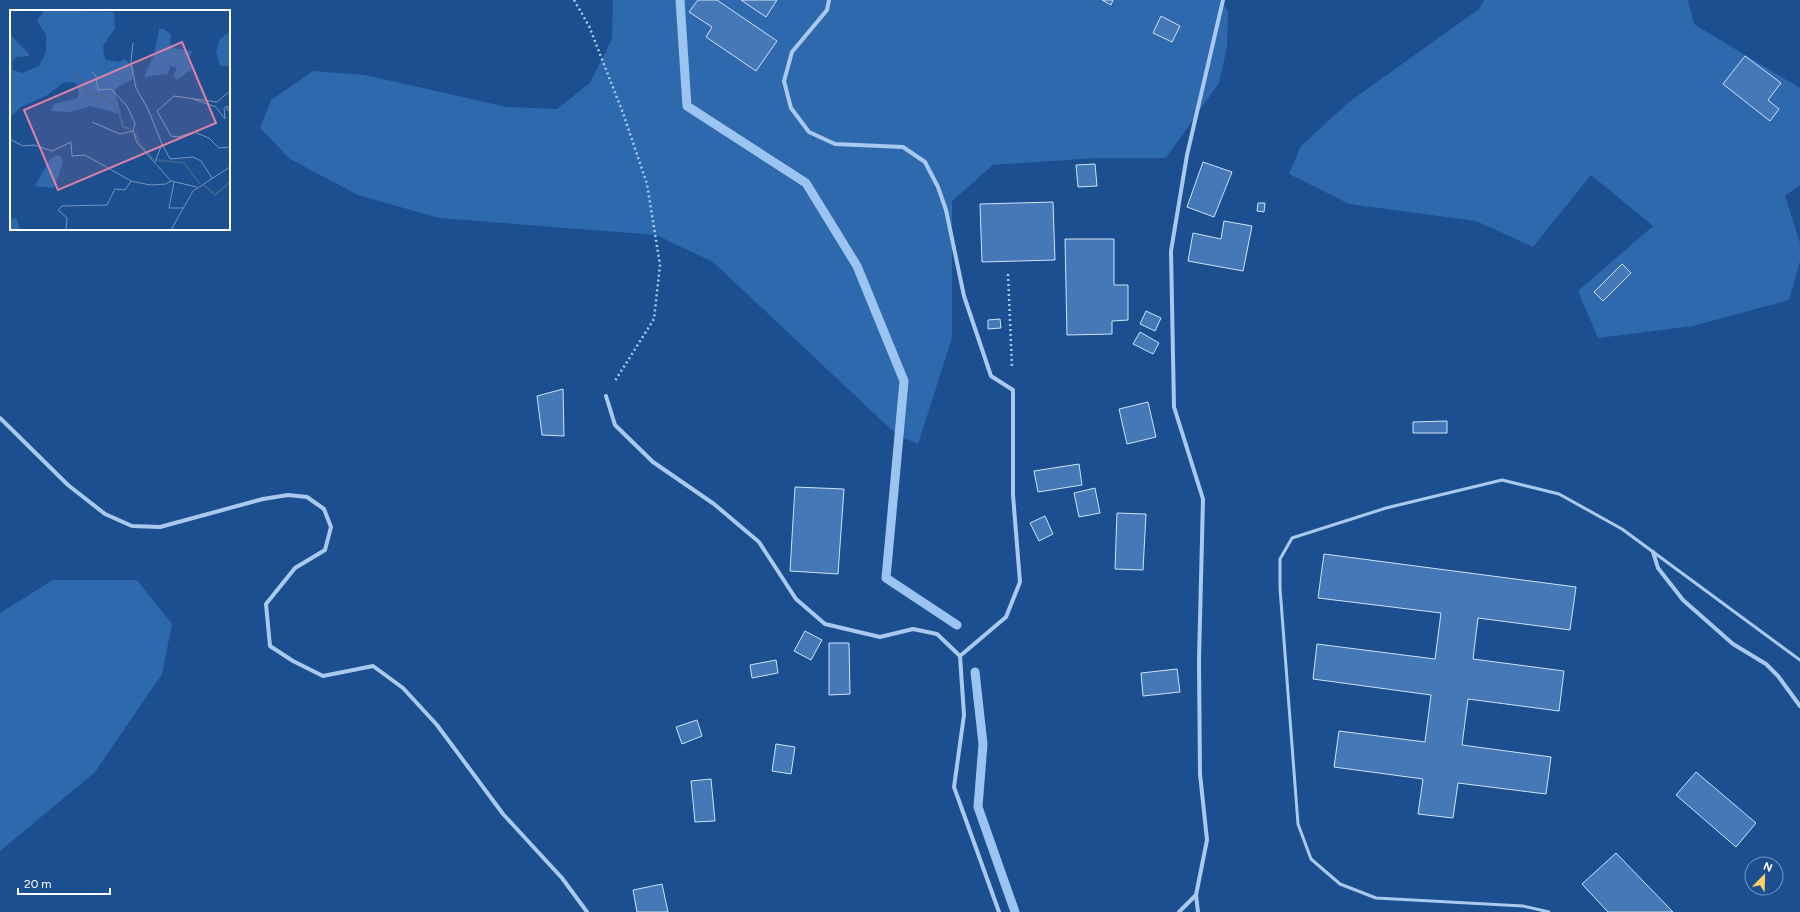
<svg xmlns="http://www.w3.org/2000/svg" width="1800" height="912" font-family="Figtree,sans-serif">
<rect width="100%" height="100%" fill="#1b4f8f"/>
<g fill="#2e69ad">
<polygon points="613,0 1220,0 1228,11 1227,47 1219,83 1166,158 1096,158 993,165 952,201 952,338 918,444 897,435 713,262 656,235 439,218 358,195 290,159 260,128 271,100 313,71 365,75 507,107 557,109 590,83 612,39"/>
<polygon points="1484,0 1688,0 1694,24 1800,88 1800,185 1785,196 1800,243 1800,261 1789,300 1693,326 1598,338 1578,291 1653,226 1591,175 1533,247 1476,221 1349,204 1289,174 1301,146 1349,102 1479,9"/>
<polygon points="53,580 137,580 172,624 162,674 95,772 0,851 0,613"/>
</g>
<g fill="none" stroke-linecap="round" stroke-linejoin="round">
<g stroke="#9cc4f0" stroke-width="9">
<polyline points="680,0 687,106 806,183 857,266 904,381 886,578 957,625"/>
<polyline points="975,672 983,744 978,807 1015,912"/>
</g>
</g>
<g fill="#4478b7" stroke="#cfe3fa">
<polygon points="698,0 717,0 777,41 756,71 706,37 712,27 689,12"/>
<polygon points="741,0 777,0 766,17"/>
<polygon points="1102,0 1113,0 1111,5"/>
<polygon points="1161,16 1180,26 1172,42 1153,33"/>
<polygon points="1745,56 1781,83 1768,100 1779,109 1770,121 1723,84"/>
<polygon points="1203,162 1232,172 1214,217 1187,207"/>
<polygon points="1095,164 1097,186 1078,187 1076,165"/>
<polygon points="1053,202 1055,260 982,262 980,204"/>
<polygon points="1258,203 1265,203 1264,212 1257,211"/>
<polygon points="1224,221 1252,226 1243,271 1188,261 1193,233 1221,239"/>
<polygon points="1065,239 1114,239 1114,285 1128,285 1128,320 1112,321 1112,334 1067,335"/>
<polygon points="1622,264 1631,273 1603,301 1594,292"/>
<polygon points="1146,311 1161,318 1155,331 1140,324"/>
<polygon points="1000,319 1001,328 988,329 988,320"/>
<polygon points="1140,332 1159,343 1153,354 1133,344"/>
<polygon points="563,389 564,436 542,435 537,396"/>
<polygon points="1148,402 1156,437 1127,444 1119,409"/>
<polygon points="1447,421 1447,433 1413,433 1413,422"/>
<polygon points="1079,464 1082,485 1038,492 1034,471"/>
<polygon points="795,487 844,489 838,574 790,571"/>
<polygon points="1095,488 1100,513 1079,517 1074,493"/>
<polygon points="1117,513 1146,514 1143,570 1115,569"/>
<polygon points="1045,516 1053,534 1039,541 1030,523"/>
<polygon points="1324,554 1576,587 1570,630 1478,618 1473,659 1564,671 1559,711 1468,699 1462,745 1551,757 1546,794 1458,783 1453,818 1418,814 1423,779 1334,767 1339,731 1425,742 1431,695 1313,679 1317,644 1435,659 1441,613 1318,598"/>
<polygon points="805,631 822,640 811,660 794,651"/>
<polygon points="829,643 849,643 850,694 829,695"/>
<polygon points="776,660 778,673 752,678 750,665"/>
<polygon points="1177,669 1180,692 1143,696 1141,673"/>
<polygon points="697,720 702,736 682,744 676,727"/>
<polygon points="776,744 795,747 791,774 772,771"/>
<polygon points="1696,772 1756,823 1736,847 1676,795"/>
<polygon points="711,779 715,821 695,822 691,781"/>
<polygon points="1616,853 1673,912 1608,912 1582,884"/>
<polygon points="662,884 668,912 637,912 633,890"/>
</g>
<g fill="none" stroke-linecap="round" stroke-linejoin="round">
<g stroke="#a9c9ee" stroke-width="2.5" stroke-dasharray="2 3" stroke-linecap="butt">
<polyline points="574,0 589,26 623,113 647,184 660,265 654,319 615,381"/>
<polyline points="1008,274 1012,367"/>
</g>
<polyline stroke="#a9c9ee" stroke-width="3" points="1549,912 1523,906 1376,898 1340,884 1311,859 1298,824 1280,588 1280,559 1292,538 1386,508 1502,480 1559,494 1622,529 1800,660"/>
<g stroke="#a9c9ee" stroke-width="4">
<polyline points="829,0 827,10 792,52 784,81 791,108 809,132 835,144 903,147 925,162 938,187 946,210 964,296 991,376 1013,390 1013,495 1020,582 1006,617 960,656"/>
<polyline points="606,396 615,425 653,462 714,504 759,542 796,599 825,624 880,637 913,629 937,634 960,656 964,715 954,787 999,912"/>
<polyline points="0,418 68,485 105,514 132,526 160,527 263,499 288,495 307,497 324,509 331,527 325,550 295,568 266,604 270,646 293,661 323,676 373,666 403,688 437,725 503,814 562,878 587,912"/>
<polyline points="1653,552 1658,568 1683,600 1733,644 1766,664 1778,676 1800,706"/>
<polyline points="1196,895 1198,912"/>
<polyline points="1179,912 1196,895 1207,840 1200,774 1199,660 1203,499 1174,407 1171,251 1187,155 1223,0"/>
</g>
</g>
<g transform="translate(10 10)">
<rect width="220" height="220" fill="#1b4f8f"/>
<path d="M 34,0 L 104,2 L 105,18 L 93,36 L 94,46 L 96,50 L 109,52 L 114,49 L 122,55 L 124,61 L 122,70 L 107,77 L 105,82 L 111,104 L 80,96 L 61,102 L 41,101 L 44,94 L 67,88 L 69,85 L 66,73 L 54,72 L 36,86 L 11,97 L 0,107 L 0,24 L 19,44 L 19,46 L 6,47 L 2,52 L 3,60 L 12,63 L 29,56 L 36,42 L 36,25 L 27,11 ZM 149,19 L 154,19 L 161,25 L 160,33 L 164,38 L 183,41 L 178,50 L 182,59 L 167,70 L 163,66 L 167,58 L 160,56 L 158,64 L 134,67 L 144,45 ZM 220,21 L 220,65 L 219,56 L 210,56 L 206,41 L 210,29 ZM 48,145 L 52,148 L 53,153 L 44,178 L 25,176 L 40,149 ZM 0,208 L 7,209 L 10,220 L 0,220 Z" fill="#2e69ad"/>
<path fill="none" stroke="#3c6290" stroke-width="2" d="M 63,64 L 71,69 L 78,83 L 92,86 L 99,91 L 108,99 L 113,117 L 121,119M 125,123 L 130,134 L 144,150M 147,150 L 174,153 L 190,174M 194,175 L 205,185 L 220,172"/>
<path fill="none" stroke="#7695bc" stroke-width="1" d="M 123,33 L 121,52 L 126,78 L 138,99 L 152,134 L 145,152M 82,62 L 86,66 L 88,80 L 101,79 L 117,96 L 125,113 L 123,121M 220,81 L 207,92 L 164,86 L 147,101 L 161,126 L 168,127 L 184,122 L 199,128 L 209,138 L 220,137M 183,89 L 206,97 L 215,109 L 214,98 L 218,96 L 217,100 L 220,100M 82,112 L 110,124 L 123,121M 123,121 L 127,133 L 161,171 L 187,177M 0,129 L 13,136 L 24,135 L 42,141 L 61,132 L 62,146 L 75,145 L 121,171 L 140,175 L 156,174 L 161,171M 152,134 L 160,149 L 183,147 L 191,151 L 202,168M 220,137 L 220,123M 164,172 L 159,198 L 173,198M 56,220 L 57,208 L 48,200 L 52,196 L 97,195 L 105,179 L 115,180 L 121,171M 161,220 L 183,181 L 220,157"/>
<path fill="#dd80a5" fill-opacity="0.15" stroke="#dd80a5" stroke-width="2" d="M 172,32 L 206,113 L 48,180 L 14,100 Z"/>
<rect width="220" height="220" fill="none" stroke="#fff" stroke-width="2"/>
</g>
<g transform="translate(1764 876) rotate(23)"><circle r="19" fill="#1b4f8f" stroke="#7695bc"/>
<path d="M0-3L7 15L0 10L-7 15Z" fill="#ffd166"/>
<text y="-6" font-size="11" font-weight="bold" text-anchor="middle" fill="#ffffff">N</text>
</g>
<path d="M18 888v6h92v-6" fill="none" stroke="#ffffff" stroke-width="2"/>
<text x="24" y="888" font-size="12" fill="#ffffff" stroke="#1b4f8f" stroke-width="3" paint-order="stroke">20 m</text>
</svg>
